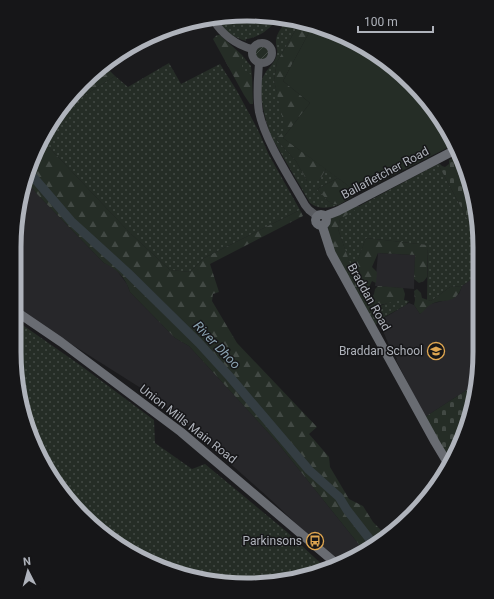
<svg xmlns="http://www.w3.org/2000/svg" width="494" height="599" font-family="Roboto,sans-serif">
<defs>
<pattern id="grass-dots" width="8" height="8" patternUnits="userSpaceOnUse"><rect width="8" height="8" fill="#252d26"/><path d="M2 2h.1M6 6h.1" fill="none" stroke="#424944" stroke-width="1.8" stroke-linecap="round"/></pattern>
<pattern id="forest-firs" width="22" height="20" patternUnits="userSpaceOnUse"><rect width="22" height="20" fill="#252d26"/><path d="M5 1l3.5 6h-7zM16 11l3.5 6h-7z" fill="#424944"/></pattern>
<pattern id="cemetery-stones" width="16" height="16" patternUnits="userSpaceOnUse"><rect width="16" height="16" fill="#252d26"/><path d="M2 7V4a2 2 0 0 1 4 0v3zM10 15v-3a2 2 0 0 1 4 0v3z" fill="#424944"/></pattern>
<pattern id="garden-furrows" width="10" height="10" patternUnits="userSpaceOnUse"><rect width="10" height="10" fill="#252d26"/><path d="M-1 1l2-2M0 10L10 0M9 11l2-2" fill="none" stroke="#424944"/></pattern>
</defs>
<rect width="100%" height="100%" fill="#1b1b1d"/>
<g fill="#27272a">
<polygon points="26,180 37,194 104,263 115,268 127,284 130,292 175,338 189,346 277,442 365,552 340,565 270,499 155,397 14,308 15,232"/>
<polygon points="378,253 415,255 414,289 375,286"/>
<polygon points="473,278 480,289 479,367 476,384 425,417 396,360 397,359 388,343 379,321 409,303 414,305 420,314 430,304 451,299 459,294 462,286"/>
</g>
<g fill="url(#grass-dots)">
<path d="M 247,14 L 277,20 C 268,30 260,37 246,39 L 246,41 C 232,37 225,31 216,20 Z"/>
<path d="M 286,22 L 299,24 L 277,62 L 274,80 L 286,130 L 276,139 L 296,161 L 307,181 L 319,181 L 326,169 L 338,178 L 317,189 L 330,203 L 339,205 C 328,208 320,210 310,203 L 272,138 C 266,124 257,90 263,77 C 267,68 276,63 277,53 C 278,50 276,47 276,44 C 275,35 281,28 286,22 Z"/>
<polygon points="242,55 251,66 252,77 250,74 242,70"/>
<polygon points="169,63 181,84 220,64 237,91 258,130 269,155 300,210 204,258 190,272 170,270 129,232 43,141 66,107 115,76 128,87"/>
<polygon points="105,67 109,70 77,90 82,82"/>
<polygon points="438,164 478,239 480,247 480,273 462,286 450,287 431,301 427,300 428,245 366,238 353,273 338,229 340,219 361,205"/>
<polygon points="395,300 404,300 409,301 406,305 379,320 380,323 374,325 362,304 380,306"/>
<polygon points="14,319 80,365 154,420 155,443 192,469 205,464 287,532 328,570 292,581 232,584 172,573 118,546 82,517 45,468 22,412 14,352"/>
</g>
<g fill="url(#forest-firs)">
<polygon points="299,24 312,27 283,81 310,103 283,138 326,169 319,181 307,181 296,161 276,139 285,130 274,80 277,62"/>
<polygon points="217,35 220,35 242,55 242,69 250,74 252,77 253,104 250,104 244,95 213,39"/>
<polygon points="109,70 115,76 66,107 77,90"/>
<path d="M 43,141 L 129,232 L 170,270 L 190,272 L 204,258 L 300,210 L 303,216 L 210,264 L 219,292 L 213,294 L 212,301 L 237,343 L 317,427 L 309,434 L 329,457 L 330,467 L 349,499 L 363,506 L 373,522 L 387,536 L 377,546 L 365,552 L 277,442 L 189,346 L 175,338 L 130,292 C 126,278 117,269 104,263 L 37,194 L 26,180 L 32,158 Z"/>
<polygon points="338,178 358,193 339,205 330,203 317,189"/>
<path d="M 354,206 L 360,207 L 340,219 L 338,229 L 353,272 L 366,238 L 428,245 L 427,277 L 424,281 L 419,283 L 414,279 L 415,255 L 378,253 L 372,267 L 377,272 L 376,283 L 372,281 L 367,291 L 372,297 L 374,294 L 375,289 L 378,286 L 403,288 L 405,294 L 404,300 C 391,301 380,306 367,308 L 362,304 C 355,291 322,236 329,222 C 333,214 346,210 354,206 Z"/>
<path d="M 462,286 C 455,307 442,297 430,305 C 426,307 424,312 420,314 L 414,305 L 415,300 L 414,291 L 417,289 L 421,293 L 422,298 L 431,301 L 450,287 Z"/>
</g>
<g fill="url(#cemetery-stones)">
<polygon points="460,154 462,158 478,239 438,164 440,164 442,166 445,167 449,164 449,160"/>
<polygon points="476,384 468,427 449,458 425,417"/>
</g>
<polygon fill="#252d26" points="312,27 336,32 412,82 453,145 358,193 283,138 310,103 283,81"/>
<circle fill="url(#garden-furrows)" cx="262" cy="53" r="7"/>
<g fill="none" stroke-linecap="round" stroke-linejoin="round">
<polyline stroke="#343d42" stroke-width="9" points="29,172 71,221 128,273 199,343 230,377 309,470 339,497 347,510 375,546"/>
<g stroke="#595b60" stroke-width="8">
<path d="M 214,21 C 222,34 236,45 252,49"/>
<circle cx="262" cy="53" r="10"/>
<path d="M 259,63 C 258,79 256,95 259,112 C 265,141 290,178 305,205 L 309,210 L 317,216"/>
</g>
<g stroke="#696c72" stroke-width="9">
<circle cx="321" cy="220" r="5.5"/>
<polyline points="325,216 338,211 457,149"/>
<polyline points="322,225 331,253 435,442 447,462"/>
<polyline points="14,310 61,342 181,432 339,566"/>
</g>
</g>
<defs>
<g id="school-ring" transform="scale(0.9)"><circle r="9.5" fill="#161618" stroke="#dfa650" stroke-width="1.5"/><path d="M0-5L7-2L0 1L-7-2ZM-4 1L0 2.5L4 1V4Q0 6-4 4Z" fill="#dfa650"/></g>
<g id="bus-ring" transform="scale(0.9)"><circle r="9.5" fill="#161618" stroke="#dfa650" stroke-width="1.5"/><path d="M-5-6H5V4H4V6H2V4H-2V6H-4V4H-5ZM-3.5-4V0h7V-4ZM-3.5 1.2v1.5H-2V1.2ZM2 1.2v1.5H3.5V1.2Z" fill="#dfa650"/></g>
</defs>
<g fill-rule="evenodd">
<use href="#school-ring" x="436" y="351"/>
<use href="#bus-ring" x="315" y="541"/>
</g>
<g text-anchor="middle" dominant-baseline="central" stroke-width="3" stroke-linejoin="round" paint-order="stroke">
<g font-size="12" fill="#afb3bb" stroke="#161618">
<text transform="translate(385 173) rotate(-28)">Ballafletcher Road</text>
<text transform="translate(369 297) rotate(61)">Braddan Road</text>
<text transform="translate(188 424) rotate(38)">Union Mills Main Road</text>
</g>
<g font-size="12" fill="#afb3bb" stroke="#161618" text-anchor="end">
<text x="423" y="351">Braddan School</text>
<text x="302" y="541">Parkinsons</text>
</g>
<g font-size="13" font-style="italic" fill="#8aa2b1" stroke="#161618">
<text transform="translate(217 345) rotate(46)">River Dhoo</text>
</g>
</g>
<path d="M0 0H494V599H0ZM247 21H247A226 226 0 0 1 473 247V352A226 226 0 0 1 247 578H247A226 226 0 0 1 21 352V247A226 226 0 0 1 247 21Z" fill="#161618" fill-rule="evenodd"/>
<path fill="none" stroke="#afb3bb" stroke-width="5" d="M247 21H247A226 226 0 0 1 473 247V352A226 226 0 0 1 247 578H247A226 226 0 0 1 21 352V247A226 226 0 0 1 247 21Z"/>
<g transform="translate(28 571) rotate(354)" stroke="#161618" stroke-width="3" paint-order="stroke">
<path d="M0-3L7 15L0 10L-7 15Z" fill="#afb3bb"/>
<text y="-6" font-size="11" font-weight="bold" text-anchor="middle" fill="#afb3bb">N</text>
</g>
<path d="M358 26v6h75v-6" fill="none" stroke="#afb3bb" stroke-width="2"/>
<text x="364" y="26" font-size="12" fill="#afb3bb" stroke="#161618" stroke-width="3" paint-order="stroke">100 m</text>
</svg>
